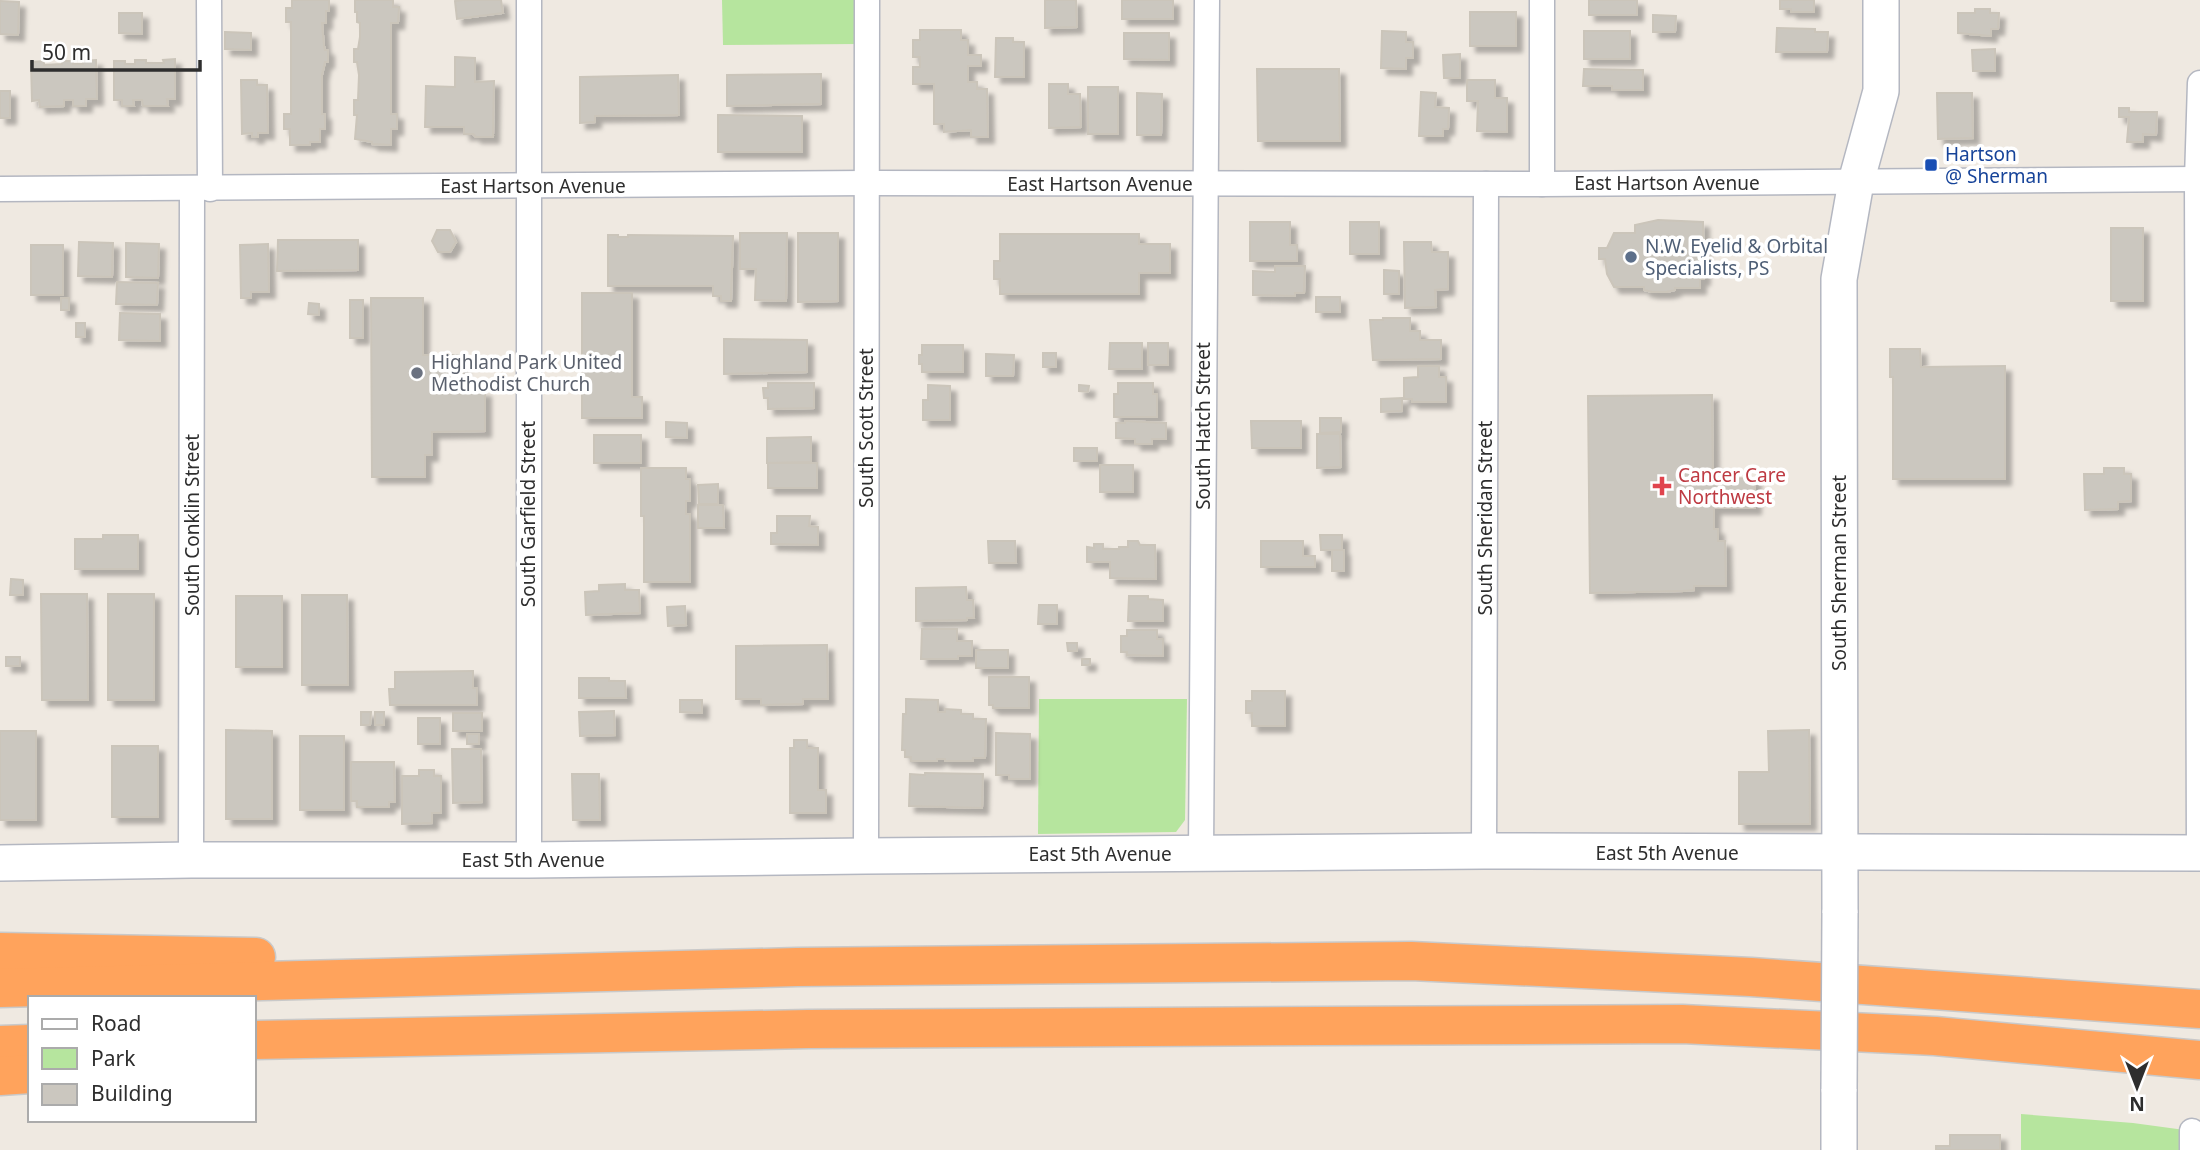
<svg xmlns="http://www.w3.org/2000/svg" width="2200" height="1150" font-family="'Noto Sans',sans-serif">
<defs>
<filter id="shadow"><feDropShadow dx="6" dy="6" stdDeviation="2" flood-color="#0004"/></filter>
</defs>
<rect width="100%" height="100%" fill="#efe9e1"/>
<g fill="#b6e59e">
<polygon points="722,0 857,0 857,44 723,45"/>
<polygon points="1039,699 1187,699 1185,820 1176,832 1038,834"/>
<polygon points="2021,1114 2133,1123 2192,1131 2192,1150 2021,1150"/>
</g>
<g fill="#cbc7bf" stroke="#cbc5ba" stroke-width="2" filter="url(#shadow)">
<polygon points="292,0 329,0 329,11 326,11 326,23 322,23 324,46 325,50 328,50 328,62 325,62 322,75 322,114 325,114 325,129 320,129 320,142 310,142 310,145 290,145 290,129 284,129 284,114 291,114 291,22 286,22 286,8 292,8"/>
<polygon points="355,0 393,0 393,7 399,7 398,23 391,23 391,114 397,114 397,129 391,129 391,145 372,144 372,142 355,139 357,115 354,115 354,100 358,100 359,75 357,62 354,62 354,49 358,49 360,37 360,23 357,22 357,12 355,12"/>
<polygon points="463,0 501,0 503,13 457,19 455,1"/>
<polygon points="1045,0 1076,0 1077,27 1045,28"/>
<rect x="1122" y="0" width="51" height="19"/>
<rect x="1589" y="0" width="48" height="15"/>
<polygon points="1780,0 1814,0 1814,12 1791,12 1791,9 1780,9"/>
<polygon points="0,1 19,2 18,35 0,34"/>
<polygon points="1975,9 1990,9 1990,13 1999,13 1998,29 1991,29 1991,36 1958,33 1958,13 1975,13"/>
<rect x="1470" y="12" width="46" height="34"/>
<polygon points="119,13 142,13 142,34 119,33"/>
<polygon points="1653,15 1676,16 1675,32 1653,32"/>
<polygon points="1777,28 1815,29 1815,32 1828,32 1827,52 1776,52"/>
<polygon points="920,30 961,30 961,40 968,40 968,55 981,55 981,66 968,66 968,82 977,82 977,89 987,89 988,137 971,137 971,130 944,132 944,124 934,124 934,84 913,84 913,67 920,67 920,57 913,57 913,40 920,40"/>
<polygon points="1382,31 1406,32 1406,42 1413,42 1413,58 1406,58 1406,69 1381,68"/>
<rect x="1584" y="31" width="46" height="28"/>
<polygon points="225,32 251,33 251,50 225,49"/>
<polygon points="1124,33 1169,33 1169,60 1124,59"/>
<polygon points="996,38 1013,38 1013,42 1024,42 1024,77 995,77"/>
<polygon points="1995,49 1995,71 1973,71 1972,50"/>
<polygon points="1460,54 1460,78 1444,78 1443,55"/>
<polygon points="455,57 475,58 475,82 494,81 493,137 476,137 473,134 464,134 464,127 425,127 426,86 455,87"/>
<polygon points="175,59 175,99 167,99 168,106 143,106 142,100 133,100 134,106 122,106 122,100 114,100 114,61 125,61 125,64 135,64 135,60 146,60 146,63 164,63 163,60"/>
<polygon points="96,60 97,99 86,99 86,106 73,106 73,100 64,100 64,106 40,107 39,100 32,101 31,62 44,61 44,65 62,64 62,61 73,61 73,64 83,64 83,61"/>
<polygon points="1257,69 1339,69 1340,141 1258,141"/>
<polygon points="1584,69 1643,70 1643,90 1612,90 1612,86 1583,86"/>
<polygon points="821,74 821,104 727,106 727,75"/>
<polygon points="678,75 679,115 595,116 595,122 580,123 580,77"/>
<polygon points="241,80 257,80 257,85 267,85 268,133 258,133 258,137 252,137 252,133 242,134"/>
<polygon points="1467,80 1495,80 1495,98 1507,98 1507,132 1477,131 1478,101 1467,101"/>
<polygon points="1049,84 1068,84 1068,94 1080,94 1081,127 1049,128"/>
<rect x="1088" y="87" width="30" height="47"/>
<rect x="0" y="91" width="10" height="27"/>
<polygon points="1421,92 1436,93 1435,107 1449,108 1448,129 1443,129 1443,136 1419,136"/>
<polygon points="1137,93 1162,94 1161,135 1137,135"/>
<polygon points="1937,93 1972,93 1973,138 1938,139"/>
<polygon points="2119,108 2129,108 2129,112 2157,112 2156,135 2143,134 2143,142 2127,142 2129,117 2119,117"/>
<polygon points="718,115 802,116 802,152 718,152"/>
<polygon points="1658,220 1703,222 1704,279 1700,279 1700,288 1675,288 1675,290 1667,292 1652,292 1644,290 1644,287 1614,287 1607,274 1605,259 1599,259 1599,248 1607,248 1614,233 1635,233 1635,225"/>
<polygon points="1250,222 1290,222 1290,245 1297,245 1297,261 1250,261"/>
<rect x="1350" y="222" width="29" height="32"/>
<rect x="2111" y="228" width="32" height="73"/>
<polygon points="437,230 450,230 456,242 450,252 438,252 432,241"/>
<polygon points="740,233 787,233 786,301 755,300 756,269 740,269"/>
<polygon points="798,233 838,233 838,301 798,302"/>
<polygon points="1000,234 1139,234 1139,244 1170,244 1170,273 1139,273 1139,294 1000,294 1000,279 994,279 994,261 1000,261"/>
<polygon points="608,235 618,235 618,237 628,237 628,235 733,236 731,301 721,301 721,296 713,296 713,286 608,286"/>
<polygon points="278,240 358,240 358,270 277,271"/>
<polygon points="79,242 113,243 112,277 78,276"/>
<polygon points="1404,242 1431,242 1432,252 1448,252 1448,289 1435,290 1436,307 1405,308"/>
<polygon points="126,243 159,244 158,278 126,277"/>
<polygon points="268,244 269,292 251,292 251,298 241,298 240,245"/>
<rect x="31" y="245" width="32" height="50"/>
<polygon points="1275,266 1305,266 1304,293 1295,293 1295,296 1253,295 1253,271 1275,272"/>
<polygon points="1384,270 1399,271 1399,294 1384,294"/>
<polygon points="117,282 158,283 157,305 116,304"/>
<polygon points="582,293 632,293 632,397 642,397 642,418 582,418"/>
<rect x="1316" y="297" width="24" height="15"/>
<rect x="61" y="298" width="8" height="12"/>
<polygon points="371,298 423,298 423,355 463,355 463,391 485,391 485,431 432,432 432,455 425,455 425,477 372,477"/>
<rect x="350" y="300" width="13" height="38"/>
<polygon points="309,303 319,304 319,315 308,314"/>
<polygon points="120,313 160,314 160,341 119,340"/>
<polygon points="1383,318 1410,318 1410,331 1420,331 1420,340 1441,340 1441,359 1373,360 1370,320 1383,320"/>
<rect x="76" y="323" width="9" height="14"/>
<polygon points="724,339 807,340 807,372 724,374"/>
<polygon points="1110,343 1142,343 1142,369 1109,369"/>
<rect x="1148" y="343" width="20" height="22"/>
<polygon points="922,345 963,345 963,372 922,372 922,364 919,364 919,355 922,355"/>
<polygon points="1890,349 1920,349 1921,367 2005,366 2005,479 1893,479 1893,377 1890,377"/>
<rect x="1043" y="353" width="13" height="14"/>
<polygon points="986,354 1014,355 1013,376 986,376"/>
<polygon points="1418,366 1439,366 1439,377 1446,377 1446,402 1412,402 1412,399 1404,399 1404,378 1418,377"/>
<polygon points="768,383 814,383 814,408 768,409 768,398 764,398 763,388 768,388"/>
<polygon points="1118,383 1153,383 1153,394 1157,394 1157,417 1114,417 1114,394 1118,394"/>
<polygon points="928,385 950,386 950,420 923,420 923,400 928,400"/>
<polygon points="1079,385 1089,386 1088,392 1079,391"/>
<polygon points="1712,395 1713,479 1755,478 1755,508 1714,508 1714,529 1718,529 1718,541 1725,541 1726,586 1694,586 1694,590 1683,591 1590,593 1588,396"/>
<polygon points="1402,398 1402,411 1381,412 1381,399"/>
<polygon points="1320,418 1341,418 1341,432 1320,433"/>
<polygon points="1125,421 1166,423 1166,439 1152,439 1152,444 1135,444 1135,439 1116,438 1116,423 1125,423"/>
<polygon points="1251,421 1301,421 1301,448 1252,448"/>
<polygon points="666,422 687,423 687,438 666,437"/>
<polygon points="1317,434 1340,434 1341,467 1317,468"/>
<rect x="594" y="435" width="47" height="28"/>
<polygon points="811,437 811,462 767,463 767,438"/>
<rect x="1074" y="448" width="23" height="13"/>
<rect x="768" y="463" width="49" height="25"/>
<rect x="1100" y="465" width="33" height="27"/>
<polygon points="641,468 686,468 686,479 690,479 690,501 686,501 686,514 690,514 690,582 644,582 644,516 641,516"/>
<polygon points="2104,468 2124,468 2124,474 2131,474 2131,501 2118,502 2118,509 2085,510 2084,474 2104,474"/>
<polygon points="718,484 718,504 699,504 698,485"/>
<polygon points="698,505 723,505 724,528 698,528"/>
<polygon points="777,516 810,516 809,526 818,527 818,545 771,544 771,533 777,533"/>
<polygon points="103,535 138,535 138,569 75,569 75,539 103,539"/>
<polygon points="1320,535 1342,535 1342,550 1321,550"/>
<polygon points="988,541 1015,541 1016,563 989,563"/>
<polygon points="1128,541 1138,541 1140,545 1155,545 1156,579 1110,578 1110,562 1087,562 1087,547 1094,548 1094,544 1103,544 1103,549 1119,549 1119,547 1128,547"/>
<polygon points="1261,541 1303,541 1303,556 1315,556 1315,567 1261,567"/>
<rect x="1332" y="550" width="12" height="21"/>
<polygon points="11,579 23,580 23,595 10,595"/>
<polygon points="625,584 625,590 639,590 640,613 586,615 585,592 599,591 599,585"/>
<polygon points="966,587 967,600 973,600 974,618 967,618 967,620 916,621 916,588"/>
<polygon points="41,594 87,594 88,700 42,700"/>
<rect x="108" y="594" width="46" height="106"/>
<polygon points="302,595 347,595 348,685 302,685"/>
<rect x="236" y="596" width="46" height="71"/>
<polygon points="1129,596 1148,596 1148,599 1163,600 1163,621 1128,621"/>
<polygon points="1039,605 1057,605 1057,624 1038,624"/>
<polygon points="685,606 686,625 668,626 667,607"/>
<polygon points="922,629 957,629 957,641 972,641 972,656 958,656 958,659 921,659"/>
<polygon points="1127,630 1157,630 1157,639 1163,639 1163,656 1127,655 1127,652 1121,652 1121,636 1127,636"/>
<polygon points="1067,643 1077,643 1077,651 1068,651"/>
<polygon points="827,645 828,699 803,699 803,704 761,705 761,699 736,699 736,646"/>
<rect x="976" y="650" width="32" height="18"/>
<rect x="6" y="657" width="14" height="9"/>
<rect x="1082" y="659" width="8" height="6"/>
<polygon points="473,671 473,688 477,688 477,705 390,705 389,689 395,689 395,672"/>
<polygon points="989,677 1029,677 1029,708 993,708 993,705 989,705"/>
<polygon points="579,678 609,678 609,681 625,681 626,698 579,698"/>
<polygon points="1252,691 1285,691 1285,726 1252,726 1252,713 1246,713 1246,701 1252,701"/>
<polygon points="906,699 938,700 938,712 945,712 945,709 961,710 961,714 973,714 973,719 986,719 985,758 973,758 973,761 945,761 945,759 937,759 937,761 911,761 911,757 905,757 905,750 902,750 903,714 906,714"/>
<polygon points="680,700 702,700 702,713 680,712"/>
<polygon points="614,711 615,735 580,736 579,712"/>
<polygon points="361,712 371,712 370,725 361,725"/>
<rect x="375" y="712" width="9" height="13"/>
<rect x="453" y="713" width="29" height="18"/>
<rect x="418" y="718" width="22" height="26"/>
<polygon points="226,730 272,731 272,819 226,819"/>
<polygon points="1809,730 1810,824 1739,824 1739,772 1769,772 1768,731"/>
<rect x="0" y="731" width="36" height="89"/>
<polygon points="996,733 1030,734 1030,779 1009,779 1009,775 996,775"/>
<rect x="467" y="734" width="12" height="10"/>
<rect x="300" y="736" width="44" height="74"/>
<polygon points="794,740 807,740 807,748 818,748 818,790 826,790 826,813 790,813 790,748 794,748"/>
<rect x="112" y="746" width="46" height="71"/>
<polygon points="452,749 481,749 482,802 453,803"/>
<polygon points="351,762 394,762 395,802 389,802 389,807 357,807 357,801 351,801"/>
<polygon points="419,770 434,770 434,776 441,776 441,813 432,813 432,823 402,824 402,776 419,776"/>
<polygon points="925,773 983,774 982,808 909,806 910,774 925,775"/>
<polygon points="572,774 599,774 600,820 573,820"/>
<polygon points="1950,1135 2000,1135 2000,1150 1936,1150 1936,1146 1950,1146"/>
</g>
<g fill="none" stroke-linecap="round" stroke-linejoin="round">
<g stroke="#b4b7c1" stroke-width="27">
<g id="street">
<polyline points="209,0 210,189"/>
<polyline points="1542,0 1542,184"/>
<polyline points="0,189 866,183 1542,184 2200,179"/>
<polyline points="1484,851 1486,184"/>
<polyline points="1201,853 1207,0"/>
<polyline points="2199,853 2197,179 2200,83"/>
<polyline points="866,856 867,0"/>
<polyline points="191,860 192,189"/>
<polyline points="529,860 529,0"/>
<polyline points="2192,1131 2192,1150"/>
</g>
</g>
<g stroke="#b4b7c1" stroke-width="38">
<g id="secondary">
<polyline points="0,863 191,860 529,860 866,856 1484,851 2200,853"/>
<polyline points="1840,913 1839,279 1856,182 1881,91 1881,0"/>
<polyline points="1839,1089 1839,1150"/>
</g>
</g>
<g stroke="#c9c9c9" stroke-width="41">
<g id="highway">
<polyline points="0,952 256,957"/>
<polyline points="0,988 797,967 1411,961 1751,977 2200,1009"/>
<polyline points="254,1040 808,1029 1682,1024 1935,1036 2200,1060"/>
<polyline points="0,1045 30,1044"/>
<polyline points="0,1076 30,1074"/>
</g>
</g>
<use href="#street" stroke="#fff" stroke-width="24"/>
<use href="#secondary" stroke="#fff" stroke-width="35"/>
<use href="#highway" stroke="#ffa35c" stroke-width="38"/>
<g stroke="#b4b7c1" stroke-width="38" stroke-linecap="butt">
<polyline id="secondary-bridge" points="1839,1089 1840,913"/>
</g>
<use href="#secondary-bridge" stroke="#fff" stroke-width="35"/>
</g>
<rect fill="#1a4fb4" stroke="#fff" stroke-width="2.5" x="1924" y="158" width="14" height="14" rx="3.5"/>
<circle fill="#5c6f8a" stroke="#fff" stroke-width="2.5" cx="1631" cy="257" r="7"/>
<circle fill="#6b7280" stroke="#fff" stroke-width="2.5" cx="417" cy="373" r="7"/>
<path fill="#e0444e" stroke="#fff" stroke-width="2.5" d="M1658.5 475.5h7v7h7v7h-7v7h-7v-7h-7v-7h7z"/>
<g text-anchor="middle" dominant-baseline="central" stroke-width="7" stroke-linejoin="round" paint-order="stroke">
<g font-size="19" fill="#164399" stroke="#fff" text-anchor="start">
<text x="1945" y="154">Hartson<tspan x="1945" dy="22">@ Sherman</tspan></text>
</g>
<g font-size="19" fill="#2e2e2e" stroke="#fff">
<text x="1667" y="183">East Hartson Avenue</text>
<text x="1100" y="184">East Hartson Avenue</text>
<text x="533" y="186">East Hartson Avenue</text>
<text transform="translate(1203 426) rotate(-90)">South Hatch Street</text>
<text transform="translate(866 428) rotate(-90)">South Scott Street</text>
<text transform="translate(528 514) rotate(-90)">South Garfield Street</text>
<text transform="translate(1485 518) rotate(-90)">South Sheridan Street</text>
<text transform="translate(192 525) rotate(-90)">South Conklin Street</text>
<text transform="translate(1839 573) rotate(-90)">South Sherman Street</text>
<text x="1667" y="853">East 5th Avenue</text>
<text x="1100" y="854">East 5th Avenue</text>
<text x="533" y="860">East 5th Avenue</text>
</g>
<g font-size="19" fill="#4e5e75" stroke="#fff" text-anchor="start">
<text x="1645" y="246">N.W. Eyelid &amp; Orbital<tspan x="1645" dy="22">Specialists, PS</tspan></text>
</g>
<g font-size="19" fill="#5b616d" stroke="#fff" text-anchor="start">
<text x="431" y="362">Highland Park United<tspan x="431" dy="22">Methodist Church</tspan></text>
</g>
<g font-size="19" fill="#be3a42" stroke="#fff" text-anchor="start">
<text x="1678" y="475">Cancer Care<tspan x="1678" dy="22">Northwest</tspan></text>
</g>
</g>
<rect x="28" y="996" width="228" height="126" fill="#ffffff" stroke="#ababab" stroke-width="2"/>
<rect x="42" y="1019" width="35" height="10" fill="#ffffff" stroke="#ababab" stroke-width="2"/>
<text x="91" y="1031" font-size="21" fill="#2e2e2e">Road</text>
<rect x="42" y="1048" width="35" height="21" fill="#b6e59e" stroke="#ababab" stroke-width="2"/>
<text x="91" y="1066" font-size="21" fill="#2e2e2e">Park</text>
<rect x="42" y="1084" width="35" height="21" fill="#cbc7bf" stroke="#ababab" stroke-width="2"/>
<text x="91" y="1101" font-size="21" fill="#2e2e2e">Building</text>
<g transform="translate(2137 1087) rotate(180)" stroke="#ffffff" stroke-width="5" paint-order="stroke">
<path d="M0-5L12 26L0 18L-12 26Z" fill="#2e2e2e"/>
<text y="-10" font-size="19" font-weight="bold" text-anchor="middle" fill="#2e2e2e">N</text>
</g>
<path d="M32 60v10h168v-10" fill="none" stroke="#2e2e2e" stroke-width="3.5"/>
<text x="42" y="60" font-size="21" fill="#2e2e2e" stroke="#ffffff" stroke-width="5" paint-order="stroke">50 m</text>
</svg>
